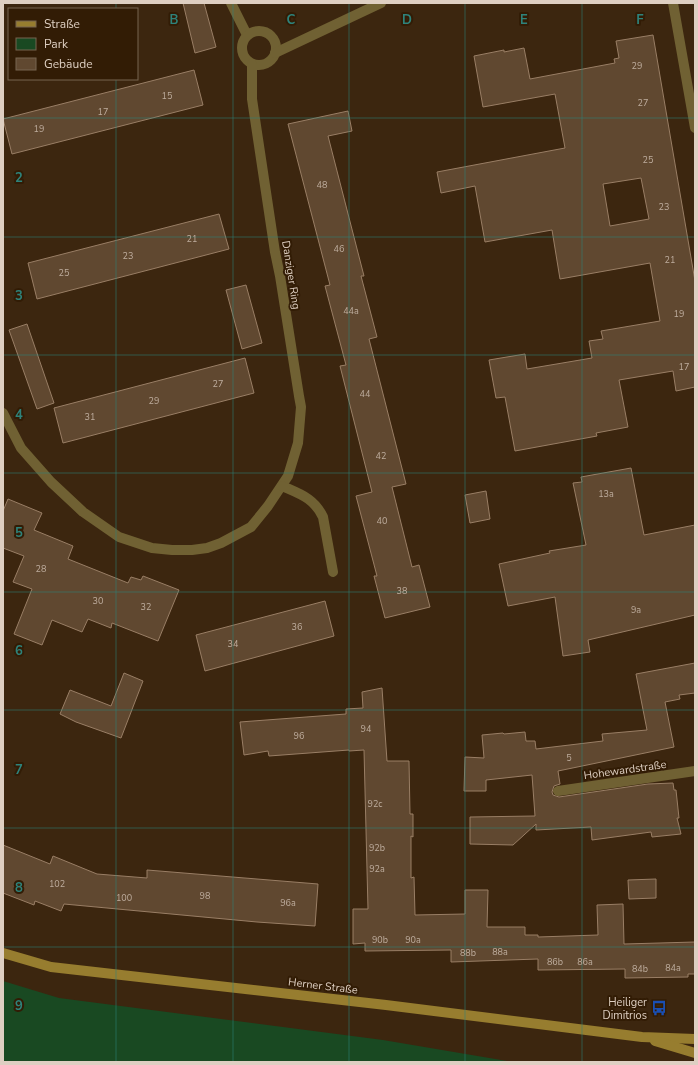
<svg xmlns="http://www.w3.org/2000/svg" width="698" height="1065" font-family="'Nunito Sans',sans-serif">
<rect width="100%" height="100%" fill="#3c260f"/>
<polygon fill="#194922" points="3,981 59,998 383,1040 513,1062 3,1062"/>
<g fill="#604830" stroke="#997e65" fill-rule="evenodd">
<polygon points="183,3 204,3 216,47 195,53"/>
<path d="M 653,35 L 695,281 L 695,387 L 676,391 L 673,371 L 619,380 L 628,427 L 596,433 L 597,436 L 515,451 L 505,397 L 496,398 L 489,360 L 525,354 L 527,369 L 592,358 L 589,341 L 603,339 L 601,331 L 660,321 L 650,263 L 560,279 L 552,230 L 485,242 L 475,186 L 441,193 L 437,172 L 565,148 L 555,94 L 483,107 L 474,56 L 504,50 L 504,52 L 524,48 L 530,79 L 615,63 L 614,59 L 619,58 L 616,41 ZM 641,178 L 649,219 L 610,226 L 603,184 Z"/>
<polygon points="194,70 203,105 12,154 3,119"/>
<polygon points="348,111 352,131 328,136 364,276 361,276 377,337 369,339 406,484 392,487 412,567 419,565 430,607 385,618 374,576 377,576 356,496 372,492 340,366 346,365 325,286 330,285 288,124"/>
<polygon points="219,214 229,249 37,299 28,263"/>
<polygon points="246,285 262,343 242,349 226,290"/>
<polygon points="27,324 54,403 37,409 9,330"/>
<polygon points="245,358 254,393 63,443 54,408"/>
<polygon points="631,468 644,535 695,525 695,615 588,640 590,652 563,656 555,597 508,606 499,564 550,553 549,551 586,545 573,483 582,482 581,477"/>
<polygon points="486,491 490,519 470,523 465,495"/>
<polygon points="8,499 42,513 34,530 73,546 68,559 128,583 131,577 141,580 143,576 179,590 158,641 112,623 111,628 88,619 82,632 52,620 42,645 14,634 32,589 13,582 24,556 3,548 3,511"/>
<polygon points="325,601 334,636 205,671 196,635"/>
<polygon points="695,663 695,693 679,695 680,699 665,702 674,747 558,771 560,784 554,786 552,792 553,795 559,797 648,784 673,783 674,790 676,790 679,818 677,818 681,834 652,837 651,832 592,840 591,827 536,830 536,824 513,845 470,844 470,817 535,816 532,775 486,780 486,791 464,791 465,757 484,758 482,735 503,733 504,734 525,732 526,741 535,741 536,749 603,741 602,734 647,730 636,674"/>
<polygon points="124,673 143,681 121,738 76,722 60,714 70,690 111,706"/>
<polygon points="382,688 387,761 409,761 410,814 413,814 413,837 411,836 411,878 414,877 415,915 465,914 465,890 488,890 487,927 525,927 525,935 538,935 538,937 598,935 597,905 623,904 624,944 695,942 695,974 688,974 688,977 625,978 625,969 538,970 538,959 451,962 451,950 365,951 365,943 353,944 353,909 368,909 364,750 349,751 349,750 269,756 268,751 244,755 240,722 346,714 346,709 363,708 362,692"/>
<polygon points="3,845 50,864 53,856 97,874 147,878 147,870 318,884 315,926 257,922 64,904 61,911 35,901 34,905 3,893"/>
<polygon points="656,879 656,898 629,899 628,880"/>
</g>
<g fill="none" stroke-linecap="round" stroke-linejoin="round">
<g stroke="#706133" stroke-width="10">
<polyline points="231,3 247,35"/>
<polyline points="673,3 695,128"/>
<circle cx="259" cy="48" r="17"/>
<polyline points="275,53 381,3"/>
<polyline points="3,413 21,448 51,482 83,512 119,537 152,548 172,550 192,550 207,548 221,543 251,527 268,506 288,476 298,443 301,407 299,396 280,276 275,252 252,99 252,64"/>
<path d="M 282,486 C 300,494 314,498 323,517 L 333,572"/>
<polyline points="558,791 695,771"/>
</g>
<g stroke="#977d2f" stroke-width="10">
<polyline points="3,953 51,967 386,1005 642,1037 695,1039"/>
<polyline points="655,1041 695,1053"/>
</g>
</g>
<path fill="none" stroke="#2e837b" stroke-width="1" stroke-opacity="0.55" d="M 116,3 L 116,9M 233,3 L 233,1062M 349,3 L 349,1062M 465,3 L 465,1062M 582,3 L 582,1062M 116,79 L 116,1062M 3,118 L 695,118M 3,237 L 695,237M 3,355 L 695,355M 3,473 L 695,473M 3,592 L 695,592M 3,710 L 695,710M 3,828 L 695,828M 3,947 L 695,947"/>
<defs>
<g id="bus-bare" transform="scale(1.2)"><path d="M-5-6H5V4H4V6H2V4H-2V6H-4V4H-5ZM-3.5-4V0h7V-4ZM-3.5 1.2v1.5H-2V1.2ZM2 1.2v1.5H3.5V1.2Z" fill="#1a4fb4" stroke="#321c05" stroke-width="2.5" paint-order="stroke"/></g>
</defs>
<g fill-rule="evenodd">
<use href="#bus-bare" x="659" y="1008"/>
</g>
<g text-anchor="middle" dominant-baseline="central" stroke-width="4" stroke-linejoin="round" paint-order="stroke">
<g font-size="9" fill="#bead9e">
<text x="637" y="66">29</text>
<text x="167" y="96">15</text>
<text x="643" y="103">27</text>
<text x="103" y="112">17</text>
<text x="39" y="129">19</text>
<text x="648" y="160">25</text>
<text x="322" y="185">48</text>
<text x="664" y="207">23</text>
<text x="192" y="239">21</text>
<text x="339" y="249">46</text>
<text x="128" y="256">23</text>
<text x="670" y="260">21</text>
<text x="64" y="273">25</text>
<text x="351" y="311">44a</text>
<text x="679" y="314">19</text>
<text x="684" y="367">17</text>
<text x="218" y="384">27</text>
<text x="365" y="394">44</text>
<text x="154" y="401">29</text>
<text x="90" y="417">31</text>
<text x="381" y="456">42</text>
<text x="606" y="494">13a</text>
<text x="382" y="521">40</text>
<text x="41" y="569">28</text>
<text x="402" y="591">38</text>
<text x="98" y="601">30</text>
<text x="146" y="607">32</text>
<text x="636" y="610">9a</text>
<text x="297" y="627">36</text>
<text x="233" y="644">34</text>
<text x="366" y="729">94</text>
<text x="299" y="736">96</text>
<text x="569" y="758">5</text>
<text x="375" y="804">92c</text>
<text x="377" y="848">92b</text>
<text x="377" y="869">92a</text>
<text x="57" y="884">102</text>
<text x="205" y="896">98</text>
<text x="124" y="898">100</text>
<text x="288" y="903">96a</text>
<text x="380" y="940">90b</text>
<text x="413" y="940">90a</text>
<text x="500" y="952">88a</text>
<text x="468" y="953">88b</text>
<text x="555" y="962">86b</text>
<text x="585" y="962">86a</text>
<text x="673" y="968">84a</text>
<text x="640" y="969">84b</text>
</g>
<g font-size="11" fill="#decfc2" stroke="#321c05">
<text transform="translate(291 275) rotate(81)">Danziger Ring</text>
<text transform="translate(625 770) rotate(-8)">Hohewardstraße</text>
<text transform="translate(323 986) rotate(7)">Herner Straße</text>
</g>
<g font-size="11" fill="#decfc2" stroke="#321c05" text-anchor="end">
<text x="647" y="1002">Heiliger<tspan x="647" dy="13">Dimitrios</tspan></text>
</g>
</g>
<g font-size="13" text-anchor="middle" font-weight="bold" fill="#2e837b" stroke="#321c05" stroke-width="4" stroke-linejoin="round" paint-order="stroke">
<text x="174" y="24">B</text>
<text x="291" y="24">C</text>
<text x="407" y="24">D</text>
<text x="524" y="24">E</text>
<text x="640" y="24">F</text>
<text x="19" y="182">2</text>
<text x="19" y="300">3</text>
<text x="19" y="419">4</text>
<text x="19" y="537">5</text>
<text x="19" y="655">6</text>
<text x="19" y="774">7</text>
<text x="19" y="892">8</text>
<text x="19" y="1010">9</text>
</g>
<rect width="698" height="1065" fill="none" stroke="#decfc2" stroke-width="8"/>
<rect x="8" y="8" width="130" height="72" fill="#321c05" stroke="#776451"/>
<rect x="16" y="21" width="20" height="6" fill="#977d2f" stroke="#776451"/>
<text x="44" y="28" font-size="12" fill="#decfc2">Straße</text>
<rect x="16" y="38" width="20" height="12" fill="#194922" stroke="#776451"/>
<text x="44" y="48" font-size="12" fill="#decfc2">Park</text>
<rect x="16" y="58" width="20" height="12" fill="#604830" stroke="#776451"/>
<text x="44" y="68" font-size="12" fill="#decfc2">Gebäude</text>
</svg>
